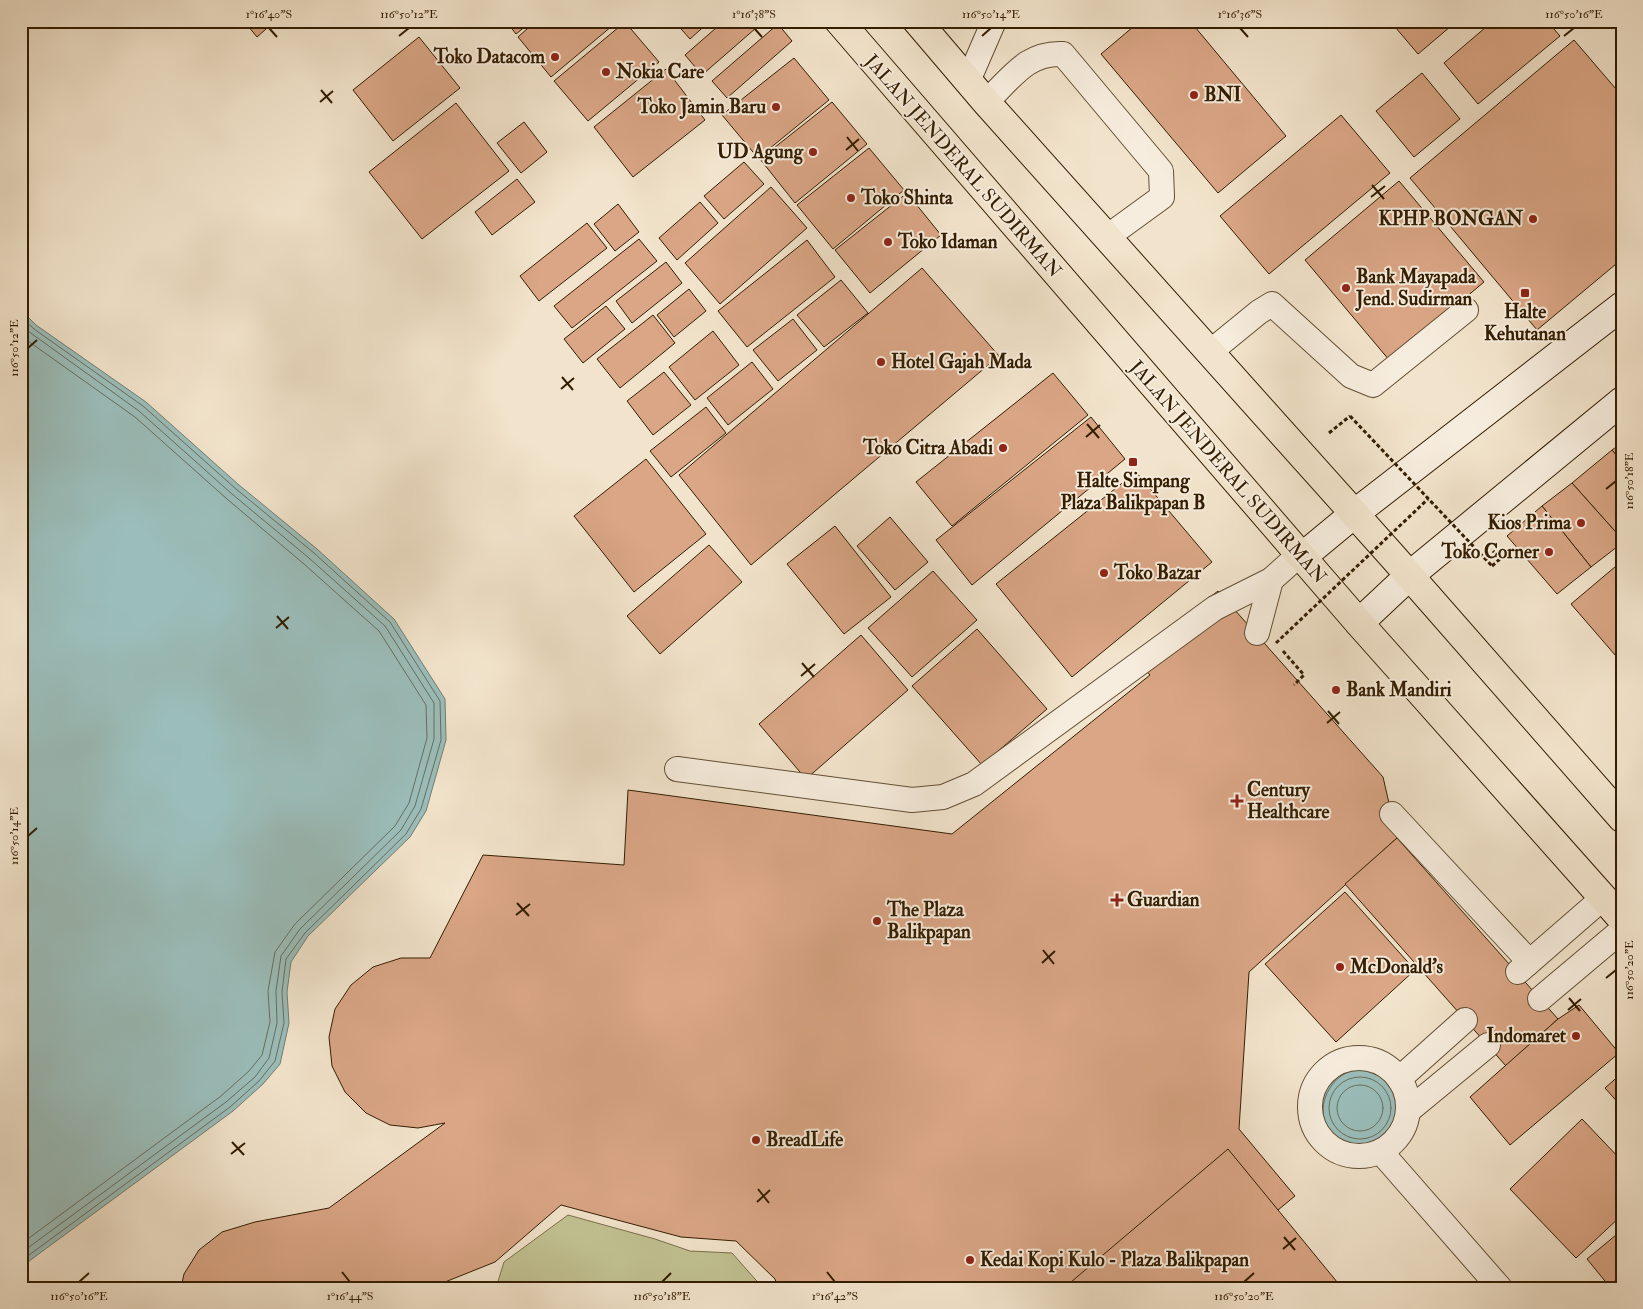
<svg xmlns="http://www.w3.org/2000/svg" width="1643" height="1309" font-family="'IM FELL Double Pica',serif">
<rect width="100%" height="100%" fill="#f2e4cc"/>
<filter id="stains"><feTurbulence type="fractalNoise" baseFrequency=".004" numOctaves="4"/><feColorMatrix values="0 0 0 0 .2 0 0 0 0 .09 0 0 0 0 .02 0 0 0 .5 -.17"/></filter>
<radialGradient id="worn" r=".72"><stop offset=".6" stop-color="#630" stop-opacity="0"/><stop offset="1" stop-color="#630" stop-opacity=".3"/></radialGradient>
<polygon fill="#c2c293" stroke="#7a704a" points="568,1215 655,1239 690,1251 732,1253 763,1288 496,1288 504,1262"/>
<g fill="#9bbebb" stroke="#717e71">
<polygon points="21,310 36,325 146,402 239,485 317,549 394,619 445,699 446,740 426,811 410,837 308,936 291,962 287,992 289,1023 280,1064 263,1084 233,1111 21,1267"/>
<circle cx="1360" cy="1108" r="42"/>
</g>
<g fill="none" stroke-linecap="round" stroke-linejoin="round">
<g stroke="#676e5e" stroke-width="1">
<polyline points="21,317 34,329 143,406 236,489 314,553 390,622 440,701 441,740 421,809 406,834 305,933 286,959 282,992 284,1023 275,1061 259,1081 230,1107 21,1261"/>
<polyline points="21,326 139,411 232,494 309,558 385,626 434,703 434,739 415,806 401,830 300,929 281,956 276,991 277,1023 269,1058 255,1077 226,1102 21,1253"/>
<polyline points="21,336 135,417 227,499 304,564 379,631 426,705 427,738 409,803 395,826 295,924 275,952 268,991 270,1022 262,1055 249,1071 221,1096 21,1244"/>
<circle cx="1360" cy="1108" r="31"/>
<circle cx="1360" cy="1108" r="23"/>
<path d="M 1372,1142 C 1363,1146 1354,1144 1345,1141 C 1295,1122 1340,1040 1386,1081"/>
</g>
</g>
<g fill="#daa686" stroke="#331d01">
<polygon points="244,21 275,21 257,37"/>
<polygon points="506,21 532,21 516,34"/>
<polygon points="536,21 618,21 551,77 518,37"/>
<polygon points="638,21 649,21 643,27"/>
<polygon points="674,21 710,21 690,39"/>
<polygon points="724,21 764,21 702,75 685,55"/>
<polygon points="1140,21 1190,21 1286,136 1218,193 1101,54"/>
<polygon points="1390,21 1457,21 1418,54"/>
<polygon points="1493,21 1547,21 1560,36 1478,104 1444,63"/>
<polygon points="625,22 659,62 588,121 554,81"/>
<polygon points="778,24 792,41 727,98 712,81"/>
<polygon points="419,37 460,88 393,141 353,90"/>
<polygon points="1574,40 1622,96 1622,259 1537,330 1410,178"/>
<polygon points="794,58 829,100 758,158 722,115"/>
<polygon points="666,69 705,120 633,177 594,127"/>
<polygon points="1422,73 1460,119 1414,157 1376,111"/>
<polygon points="832,102 867,144 795,203 760,159"/>
<polygon points="456,103 509,171 422,239 369,172"/>
<polygon points="1341,115 1390,173 1269,274 1220,216"/>
<polygon points="524,122 547,152 521,173 497,143"/>
<polygon points="869,148 904,190 833,249 797,205"/>
<polygon points="744,162 764,184 724,219 704,196"/>
<polygon points="517,179 535,202 492,235 475,212"/>
<polygon points="1399,181 1484,282 1390,361 1305,260"/>
<polygon points="771,187 807,228 720,304 685,263"/>
<polygon points="907,193 941,235 870,293 835,250"/>
<polygon points="700,202 718,223 677,260 659,238"/>
<polygon points="618,204 639,232 615,251 594,224"/>
<polygon points="587,223 607,248 539,301 520,276"/>
<polygon points="639,239 657,261 572,328 554,306"/>
<polygon points="807,240 835,277 747,347 718,311"/>
<polygon points="666,262 682,283 632,323 616,301"/>
<polygon points="922,268 999,356 751,565 679,475"/>
<polygon points="841,280 868,313 824,347 797,315"/>
<polygon points="689,289 706,311 674,337 657,315"/>
<polygon points="606,306 625,329 583,363 564,339"/>
<polygon points="653,315 675,343 620,388 597,359"/>
<polygon points="793,319 817,350 778,381 753,350"/>
<polygon points="713,331 739,365 695,400 669,367"/>
<polygon points="752,362 773,389 728,425 707,398"/>
<polygon points="664,372 691,405 653,435 627,401"/>
<polygon points="1053,373 1088,415 952,526 916,482"/>
<polygon points="706,407 726,433 671,477 650,451"/>
<polygon points="1091,417 1125,459 972,585 936,540"/>
<polygon points="1622,443 1622,462 1612,450"/>
<polygon points="1612,450 1622,462 1622,539 1572,483"/>
<polygon points="646,459 706,534 634,592 574,516"/>
<polygon points="1136,472 1212,562 1072,677 996,584"/>
<polygon points="1572,483 1622,539 1622,543 1591,567 1542,506"/>
<polygon points="1542,506 1591,567 1557,594 1507,536"/>
<polygon points="890,517 928,562 895,590 857,546"/>
<polygon points="835,526 891,597 844,634 787,564"/>
<polygon points="709,545 742,582 660,654 627,616"/>
<polygon points="1622,561 1622,663 1571,604"/>
<polygon points="933,571 977,620 912,677 868,628"/>
<polygon points="1218,591 1383,777 1397,838 1249,972 1239,1129 1295,1196 1183,1288 778,1288 775,1279 736,1241 681,1237 561,1205 495,1262 430,1288 181,1288 184,1274 199,1250 222,1232 255,1222 329,1208 445,1123 418,1128 390,1125 366,1113 345,1092 332,1066 329,1037 335,1009 351,985 373,967 401,958 430,958 483,855 624,865 628,790 952,834 1150,675 1133,656"/>
<polygon points="977,629 1047,709 982,765 912,686"/>
<polygon points="861,635 908,690 806,779 759,724"/>
<polygon points="1397,838 1558,1019 1506,1066 1345,884"/>
<polygon points="1345,892 1415,970 1336,1042 1265,964"/>
<polygon points="1579,1005 1619,1053 1510,1145 1470,1097 1558,1019"/>
<polygon points="1622,1073 1622,1105 1621,1106 1605,1088"/>
<polygon points="1582,1119 1622,1161 1622,1215 1576,1258 1510,1189"/>
<polygon points="1228,1149 1342,1288 1064,1288"/>
<polygon points="1622,1230 1622,1275 1609,1286 1587,1259"/>
</g>
<g fill="none" stroke-linecap="round" stroke-linejoin="round">
<g stroke="#634f34" stroke-width="26">
<g id="service">
<polyline points="968,81 994,21"/>
<path d="M 986,102 C 1011,79 1026,52 1063,54 L 1161,171 L 1162,197 L 1107,237"/>
<polyline points="1210,352 1259,312 1272,304 1351,376 1373,385 1466,310"/>
<polyline points="1257,633 1271,580"/>
<polyline points="677,769 912,800 943,797 974,784 1215,608 1271,580 1300,554"/>
<polyline points="1392,814 1525,957 1527,964"/>
<polyline points="1518,972 1603,898"/>
<polyline points="1540,999 1622,930"/>
<circle cx="1359" cy="1107" r="49"/>
<polyline points="1399,1079 1465,1020"/>
<polyline points="1408,1111 1488,1045"/>
<polyline points="1381,1152 1500,1288"/>
</g>
</g>
<g stroke="#331d01" stroke-width="30">
<g id="secondary">
<polyline points="1302,557 1354,514 1622,306"/>
<polyline points="1359,623 1409,576 1622,401"/>
</g>
</g>
<g stroke="#331d01" stroke-width="30">
<g id="trunk">
<polyline points="839,21 1359,623 1622,919"/>
<polyline points="917,21 986,102 1394,558 1622,818"/>
</g>
</g>
<g stroke="#331d01" stroke-width="3" stroke-dasharray="4 2.5" stroke-linecap="butt">
<polyline points="1329,433 1350,416"/>
<polyline points="1492,566 1500,559 1493,551"/>
<polyline points="1283,651 1304,675 1294,685"/>
</g>
<use href="#service" stroke="#f7edde" stroke-width="24"/>
<use href="#secondary" stroke="#f7edde" stroke-width="28"/>
<use href="#trunk" stroke="#f2e4cc" stroke-width="28"/>
<g stroke="#331d01" stroke-width="3" stroke-dasharray="4 2.5" stroke-linecap="butt">
<polyline points="1350,416 1492,566"/>
<polyline points="1276,643 1428,499"/>
</g>
</g>
<path fill="none" stroke="#331d01" stroke-width="2" d="M 269,28 L 277,37M 754,28 L 762,37M 1240,28 L 1248,37M 399,36 L 409,28M 982,36 L 991,28M 1564,36 L 1574,28M 321,90 L 332,103M 320,102 L 333,91M 847,137 L 858,151M 846,150 L 859,139M 1372,185 L 1384,199M 1371,197 L 1385,186M 28,348 L 37,340M 562,377 L 573,390M 561,389 L 574,378M 1087,424 L 1099,438M 1086,437 L 1100,425M 1606,489 L 1616,481M 277,616 L 288,629M 276,628 L 289,617M 802,663 L 814,677M 801,676 L 815,664M 1328,711 L 1339,724M 1327,723 L 1340,712M 28,836 L 37,828M 517,903 L 529,916M 516,915 L 530,904M 1043,950 L 1054,964M 1042,963 L 1055,951M 1606,978 L 1616,970M 1569,998 L 1580,1011M 1568,1010 L 1581,999M 232,1142 L 244,1155M 231,1154 L 245,1143M 758,1189 L 769,1203M 757,1202 L 770,1190M 1284,1237 L 1295,1250M 1283,1249 L 1296,1238M 342,1272 L 350,1282M 827,1272 L 835,1282M 79,1282 L 89,1273M 662,1282 L 671,1273M 1244,1282 L 1254,1273"/>
<g fill="#8f2418" stroke="#f7edde" stroke-width="2">
<circle cx="555" cy="57" r="5"/>
<circle cx="606" cy="72" r="5"/>
<circle cx="1194" cy="95" r="5"/>
<circle cx="776" cy="107" r="5"/>
<circle cx="813" cy="152" r="5"/>
<circle cx="851" cy="198" r="5"/>
<circle cx="1533" cy="219" r="5"/>
<circle cx="888" cy="242" r="5"/>
<circle cx="1346" cy="288" r="5"/>
<rect x="1520" y="288" width="10" height="10" rx="2.5"/>
<circle cx="881" cy="362" r="5"/>
<circle cx="1003" cy="448" r="5"/>
<rect x="1128" y="457" width="10" height="10" rx="2.5"/>
<circle cx="1581" cy="523" r="5"/>
<circle cx="1549" cy="552" r="5"/>
<circle cx="1104" cy="573" r="5"/>
<circle cx="1336" cy="690" r="5"/>
<path d="M1234.5 793.5h5v5h5v5h-5v5h-5v-5h-5v-5h5z"/>
<path d="M1114.5 892.5h5v5h5v5h-5v5h-5v-5h-5v-5h5z"/>
<circle cx="877" cy="921" r="5"/>
<circle cx="1340" cy="967" r="5"/>
<circle cx="1576" cy="1036" r="5"/>
<circle cx="756" cy="1140" r="5"/>
<circle cx="970" cy="1260" r="5"/>
</g>
<g text-anchor="middle" dominant-baseline="central" stroke-width="4" stroke-linejoin="round" paint-order="stroke">
<g font-size="19" font-weight="bold" fill="#331d01" stroke="#f7edde" text-anchor="start">
<text x="545" y="57" text-anchor="end">Toko Datacom</text>
<text x="616" y="72">Nokia Care</text>
<text x="1204" y="95">BNI</text>
<text x="766" y="107" text-anchor="end">Toko Jamin Baru</text>
<text x="803" y="152" text-anchor="end">UD Agung</text>
<text x="861" y="198">Toko Shinta</text>
<text x="1523" y="219" text-anchor="end">KPHP BONGAN</text>
<text x="898" y="242">Toko Idaman</text>
<text x="1356" y="277">Bank Mayapada<tspan x="1356" dy="22">Jend. Sudirman</tspan></text>
<text x="1525" y="312" text-anchor="middle">Halte<tspan x="1525" dy="22">Kehutanan</tspan></text>
<text x="891" y="362">Hotel Gajah Mada</text>
<text x="993" y="448" text-anchor="end">Toko Citra Abadi</text>
<text x="1133" y="481" text-anchor="middle">Halte Simpang<tspan x="1133" dy="22">Plaza Balikpapan B</tspan></text>
<text x="1571" y="523" text-anchor="end">Kios Prima</text>
<text x="1539" y="552" text-anchor="end">Toko Corner</text>
<text x="1114" y="573">Toko Bazar</text>
<text x="1346" y="690">Bank Mandiri</text>
<text x="1247" y="790">Century<tspan x="1247" dy="22">Healthcare</tspan></text>
<text x="1127" y="900">Guardian</text>
<text x="887" y="910">The Plaza<tspan x="887" dy="22">Balikpapan</tspan></text>
<text x="1350" y="967">McDonald's</text>
<text x="1566" y="1036" text-anchor="end">Indomaret</text>
<text x="766" y="1140">BreadLife</text>
<text x="980" y="1260">Kedai Kopi Kulo - Plaza Balikpapan</text>
</g>
<g font-size="19" fill="#331d01" stroke="#f7edde">
<text transform="translate(963 166) rotate(49)">JALAN JENDERAL SUDIRMAN</text>
<text transform="translate(1228 472) rotate(49)">JALAN JENDERAL SUDIRMAN</text>
</g>
</g>
<rect width="1643" height="1309" fill="none" stroke="#f2e4cc" stroke-width="55"/>
<rect x="28" y="28" width="1588" height="1254" fill="none" stroke="#331d01" stroke-width="2"/>
<g font-size="12" text-anchor="middle" fill="#331d01">
<text x="269" y="18">1°16'40"S</text>
<text x="409" y="18">116°50'12"E</text>
<text x="754" y="18">1°16'38"S</text>
<text x="991" y="18">116°50'14"E</text>
<text x="1240" y="18">1°16'36"S</text>
<text x="1574" y="18">116°50'16"E</text>
<text transform="translate(14 348) rotate(-90)" y="4">116°50'12"E</text>
<text transform="translate(1629 481) rotate(-90)" y="4">116°50'18"E</text>
<text transform="translate(14 836) rotate(-90)" y="4">116°50'14"E</text>
<text transform="translate(1629 970) rotate(-90)" y="4">116°50'20"E</text>
<text x="79" y="1300">116°50'16"E</text>
<text x="350" y="1300">1°16'44"S</text>
<text x="662" y="1300">116°50'18"E</text>
<text x="835" y="1300">1°16'42"S</text>
<text x="1244" y="1300">116°50'20"E</text>
</g>
<rect width="100%" height="100%" filter="url(#stains)"/>
<rect width="100%" height="100%" fill="url(#worn)"/>
</svg>
